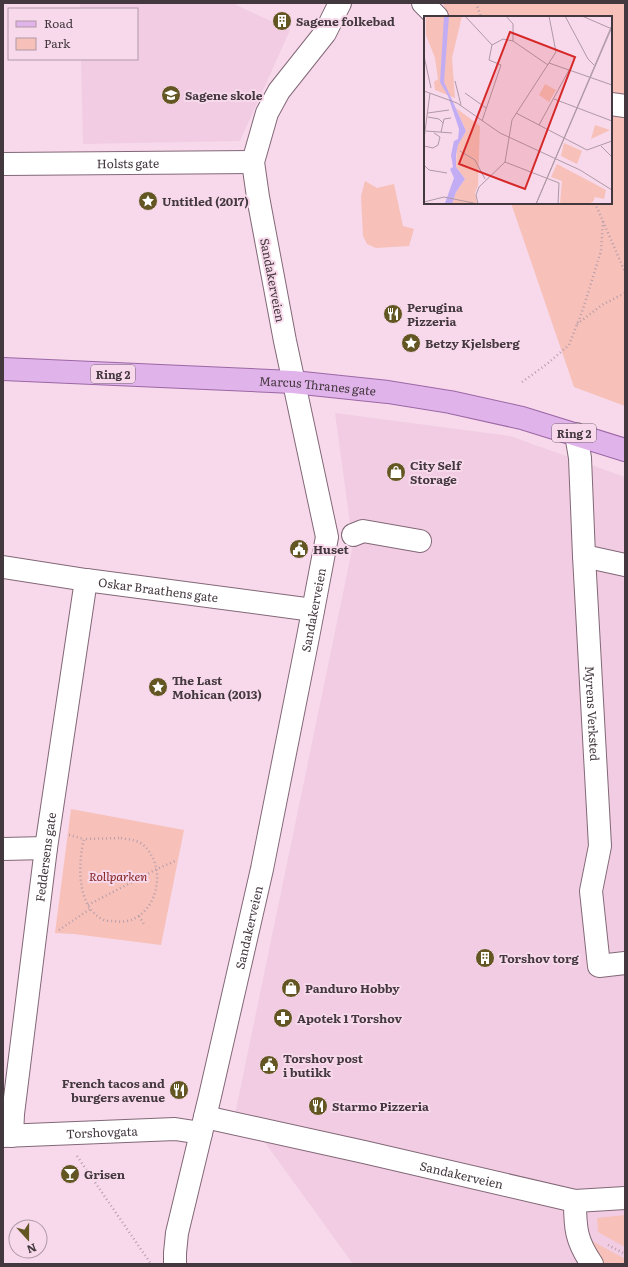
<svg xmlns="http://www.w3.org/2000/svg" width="628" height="1267" font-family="Literata,serif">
<rect width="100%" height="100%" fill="#f7d9eb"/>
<g fill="#f1cce2">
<polygon points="80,3 236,3 236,5 290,30 240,141 83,144 81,59 137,59 137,9 80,9"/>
<polygon points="335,413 510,436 625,477 625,1264 353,1264 261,1137 233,1124 353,545"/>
</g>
<g fill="#f7c0b8">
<polygon points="443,3 625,3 625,406 574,387 511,203 611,203 611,17 448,17"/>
<polygon points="365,181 377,188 394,184 403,226 414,229 409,246 376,248 367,244 363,236 361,196"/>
<polygon points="71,809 184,830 161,945 74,934 55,933"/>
<polygon points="625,1215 625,1247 598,1232 597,1218"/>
<polygon points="592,1241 625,1259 625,1264 603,1264 589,1246"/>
</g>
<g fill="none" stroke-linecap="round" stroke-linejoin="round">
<g stroke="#826877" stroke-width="24">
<g id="minor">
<polyline points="423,3 437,17"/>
<polyline points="611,104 625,106"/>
<path id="s1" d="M 3,164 L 253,162"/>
<path id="s2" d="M 576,434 L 580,458 L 584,556 L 600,846 L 591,891 L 599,966 L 625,963"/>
<polyline points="353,535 363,531 420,541"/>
<polyline points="584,556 625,565"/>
<path id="s3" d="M 3,567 L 86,580 L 313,610"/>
<polyline points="3,849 46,848"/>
<path id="s4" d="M 205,1117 L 364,1152 L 575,1201 L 625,1198"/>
<path id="s5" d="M 3,1136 L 175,1129 L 201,1133"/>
<path id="s6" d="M 12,1136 L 13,1114 L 46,848 L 86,580"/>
<path d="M 575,1201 C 575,1228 576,1241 592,1264"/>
<path id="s7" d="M 175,1264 L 175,1253 L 177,1233 L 210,1096 L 262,869 L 308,637 L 327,537 L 285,341 L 258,197 L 253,162 L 267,113 L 279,91 L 325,33 L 340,3"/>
</g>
</g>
<g stroke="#9c67a5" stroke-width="24">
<g id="major">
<path id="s8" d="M 3,369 L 293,382 L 388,392 L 450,402 L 522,418 L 625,450"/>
</g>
</g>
<g stroke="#b69eac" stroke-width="2.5" stroke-dasharray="1 3" stroke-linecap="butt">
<polyline points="476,3 481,17"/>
<polyline points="595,203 625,272"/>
<polyline points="577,324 602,305 625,293"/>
<polyline points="522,382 547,364 569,345 583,309 601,251 603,221"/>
<polyline points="69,835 84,839"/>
<path d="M 121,838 C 126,839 131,839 136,841 C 146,844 154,857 156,867 C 162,894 144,927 113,921 C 110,921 106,921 104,920 C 76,908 78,862 84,839 Z"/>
<polyline points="88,905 157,869 175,861"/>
<polyline points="139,916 145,926"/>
<polyline points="59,930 90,909"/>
<polyline points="77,1156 151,1264"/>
<polyline points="608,1245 625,1254"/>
</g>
<use href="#minor" stroke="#fff" stroke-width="22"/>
<use href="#major" stroke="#e0b3ea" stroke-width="22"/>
</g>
<defs>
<g id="building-disc" transform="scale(1)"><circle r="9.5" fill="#635623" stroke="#f7d9eb"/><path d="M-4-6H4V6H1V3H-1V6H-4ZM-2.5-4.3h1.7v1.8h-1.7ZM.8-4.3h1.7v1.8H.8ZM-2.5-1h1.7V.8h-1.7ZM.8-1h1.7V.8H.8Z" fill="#fff"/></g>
<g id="school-disc" transform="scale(1)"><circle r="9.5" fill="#635623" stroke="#f7d9eb"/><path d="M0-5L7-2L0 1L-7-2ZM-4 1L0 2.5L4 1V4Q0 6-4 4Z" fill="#fff"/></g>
<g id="sight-disc" transform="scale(1)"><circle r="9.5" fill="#635623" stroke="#f7d9eb"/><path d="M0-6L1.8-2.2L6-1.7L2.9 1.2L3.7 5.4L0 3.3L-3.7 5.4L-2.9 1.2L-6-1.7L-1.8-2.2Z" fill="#fff"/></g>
<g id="restaurant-disc" transform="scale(1)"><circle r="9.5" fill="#635623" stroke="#f7d9eb"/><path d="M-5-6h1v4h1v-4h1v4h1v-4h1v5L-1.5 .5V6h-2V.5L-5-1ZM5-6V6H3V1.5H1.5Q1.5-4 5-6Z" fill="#fff"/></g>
<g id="shop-disc" transform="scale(1)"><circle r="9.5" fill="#635623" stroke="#f7d9eb"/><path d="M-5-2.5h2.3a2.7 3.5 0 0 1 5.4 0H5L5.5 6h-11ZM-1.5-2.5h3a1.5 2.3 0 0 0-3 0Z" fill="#fff"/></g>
<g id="civic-disc" transform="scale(1)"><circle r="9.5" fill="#635623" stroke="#f7d9eb"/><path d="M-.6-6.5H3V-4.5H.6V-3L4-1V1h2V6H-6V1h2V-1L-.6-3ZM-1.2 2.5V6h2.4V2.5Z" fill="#fff"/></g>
<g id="pharmacy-disc" transform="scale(1)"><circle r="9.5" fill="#635623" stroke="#f7d9eb"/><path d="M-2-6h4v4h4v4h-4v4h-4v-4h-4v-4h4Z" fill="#fff"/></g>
<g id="bar-disc" transform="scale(1)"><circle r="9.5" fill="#635623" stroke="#f7d9eb"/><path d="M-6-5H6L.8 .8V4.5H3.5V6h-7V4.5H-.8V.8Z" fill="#fff"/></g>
</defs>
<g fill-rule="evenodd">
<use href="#building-disc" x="282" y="21"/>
<use href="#school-disc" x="171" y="95"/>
<use href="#sight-disc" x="148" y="201"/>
<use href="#restaurant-disc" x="393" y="314"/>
<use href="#sight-disc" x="411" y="343"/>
<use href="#shop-disc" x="396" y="472"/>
<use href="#civic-disc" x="299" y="549"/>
<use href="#sight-disc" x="158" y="687"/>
<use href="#building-disc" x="485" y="958"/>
<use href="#shop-disc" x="291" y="988"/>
<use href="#pharmacy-disc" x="283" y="1018"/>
<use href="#civic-disc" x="269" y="1065"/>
<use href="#restaurant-disc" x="179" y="1090"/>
<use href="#restaurant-disc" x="318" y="1106"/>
<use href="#bar-disc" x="70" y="1174"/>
</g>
<g text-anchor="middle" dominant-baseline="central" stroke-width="4" stroke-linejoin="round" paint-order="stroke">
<g fill="#f7d9eb" stroke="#7a6873" stroke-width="1">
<rect x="91" y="365" width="44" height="18" rx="3"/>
<rect x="552" y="424" width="44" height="18" rx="3"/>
</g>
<g font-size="11" font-weight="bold" fill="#44383f">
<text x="113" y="374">Ring 2</text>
<text x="574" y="433">Ring 2</text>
</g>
<g font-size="12" font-weight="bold" fill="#44383f" stroke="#f7d9eb" text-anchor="start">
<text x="296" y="21">Sagene folkebad</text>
<text x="185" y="95">Sagene skole</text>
<text x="162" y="201">Untitled (2017)</text>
<text x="407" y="307">Perugina<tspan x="407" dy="14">Pizzeria</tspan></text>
<text x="425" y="343">Betzy Kjelsberg</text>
<text x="410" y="465">City Self<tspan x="410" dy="14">Storage</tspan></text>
<text x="313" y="549">Huset</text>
<text x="172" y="680">The Last<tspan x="172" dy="14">Mohican (2013)</tspan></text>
<text x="499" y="958">Torshov torg</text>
<text x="305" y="988">Panduro Hobby</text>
<text x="297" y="1018">Apotek 1 Torshov</text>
<text x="283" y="1058">Torshov post<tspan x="283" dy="14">i butikk</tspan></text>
<text x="165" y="1083" text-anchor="end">French tacos and<tspan x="165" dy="14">burgers avenue</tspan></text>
<text x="332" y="1106">Starmo Pizzeria</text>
<text x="84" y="1174">Grisen</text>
</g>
<g font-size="12" fill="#44383f" stroke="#f7d9eb">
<text stroke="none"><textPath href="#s1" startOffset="125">Holsts gate</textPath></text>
<text transform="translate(273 280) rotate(79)">Sandakerveien</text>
<text stroke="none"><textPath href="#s8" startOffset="315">Marcus Thranes gate</textPath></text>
<text stroke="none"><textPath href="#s3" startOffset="157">Oskar Braathens gate</textPath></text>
<text stroke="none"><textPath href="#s7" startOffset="669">Sandakerveien</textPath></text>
<text stroke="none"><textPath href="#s2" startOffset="280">Myrens Verksted</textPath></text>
<text stroke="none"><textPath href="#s6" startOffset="281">Feddersens gate</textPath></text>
<text stroke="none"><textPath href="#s7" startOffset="345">Sandakerveien</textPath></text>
<text stroke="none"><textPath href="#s5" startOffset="99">Torshovgata</textPath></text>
<text stroke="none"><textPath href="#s4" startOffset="263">Sandakerveien</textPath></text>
</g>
<g font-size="12" font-style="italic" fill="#801f1b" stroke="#f7d9eb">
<text x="118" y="876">Rollparken</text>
</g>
</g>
<g transform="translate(424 16)">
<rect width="188" height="188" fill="#f7d9eb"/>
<path d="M 2,0 L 38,0 L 28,42 L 31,82 L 11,74 L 10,66 L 14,63 L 11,42 L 2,19 ZM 121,68 L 132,74 L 125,86 L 115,79 ZM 32,92 L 56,110 L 54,169 L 51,177 L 53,188 L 28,188 L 32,176 L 41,163 L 32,151 L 33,130 L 42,115 ZM 171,109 L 186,114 L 167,123 ZM 140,127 L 158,135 L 153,148 L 137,140 ZM 133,148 L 182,174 L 180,183 L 171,181 L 169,186 L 163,188 L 136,188 L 138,165 L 127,161 Z" fill="#f7c0b8"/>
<path d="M 20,0 L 25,0 L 20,66 L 42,115 L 34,129 L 32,139 L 32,151 L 41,163 L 32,176 L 28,188 L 21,187 L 30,162 L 26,153 L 29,151 L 27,139 L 30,125 L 34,123 L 35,113 L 24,80 L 16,66 Z" fill="#c2adf5"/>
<path fill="none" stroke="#af99a6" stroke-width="1" d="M 41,0 L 68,29M 82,0 L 89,8 L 89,25M 141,0 L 164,43 L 170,49M 158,0 L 188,13M 68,29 L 79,23 L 89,25 L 124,49M 0,40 L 7,72M 125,47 L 188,69M 31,65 L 37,89M 0,75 L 33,87 L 76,117 L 156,154 L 188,174M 41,77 L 62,92M 130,83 L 188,105M 4,97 L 25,94M 92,97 L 163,134 L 188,125M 4,101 L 15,103 L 19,107M 58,105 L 77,49 L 65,44 L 68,29M 115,109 L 145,54M 2,115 L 28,117M 17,116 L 20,103 L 27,102M 0,123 L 6,77M 0,130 L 9,132 L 14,129 L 16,121 L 10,117M 177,130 L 188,141M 36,135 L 51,144 L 61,163M 81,146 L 135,167 L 134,188M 0,149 L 5,154 L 23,157M 0,186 L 20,181 L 54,188M 54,188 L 52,179 L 55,171 L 81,146 L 88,104 L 132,36 L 125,0M 112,188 L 188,11M 112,188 L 188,9"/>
<path fill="#d62828" fill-opacity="0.15" stroke="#d62828" stroke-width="2" d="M 86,16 L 151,41 L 101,173 L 35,148 Z"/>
<rect width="188" height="188" fill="none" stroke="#44383f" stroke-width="2"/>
</g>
<rect width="628" height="1267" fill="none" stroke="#44383f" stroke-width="8"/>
<rect x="8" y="8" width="130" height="52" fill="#f7d9eb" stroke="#af99a6"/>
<rect x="16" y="21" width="20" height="6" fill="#e0b3ea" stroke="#af99a6"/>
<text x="44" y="28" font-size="12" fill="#44383f">Road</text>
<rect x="16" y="38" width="20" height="12" fill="#f7c0b8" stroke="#af99a6"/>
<text x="44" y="48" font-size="12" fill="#44383f">Park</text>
<g transform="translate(28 1239) rotate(159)"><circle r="19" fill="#f7d9eb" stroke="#af99a6"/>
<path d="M0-3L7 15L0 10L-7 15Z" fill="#635623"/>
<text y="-6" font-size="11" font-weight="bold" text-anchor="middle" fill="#44383f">N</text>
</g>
</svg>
